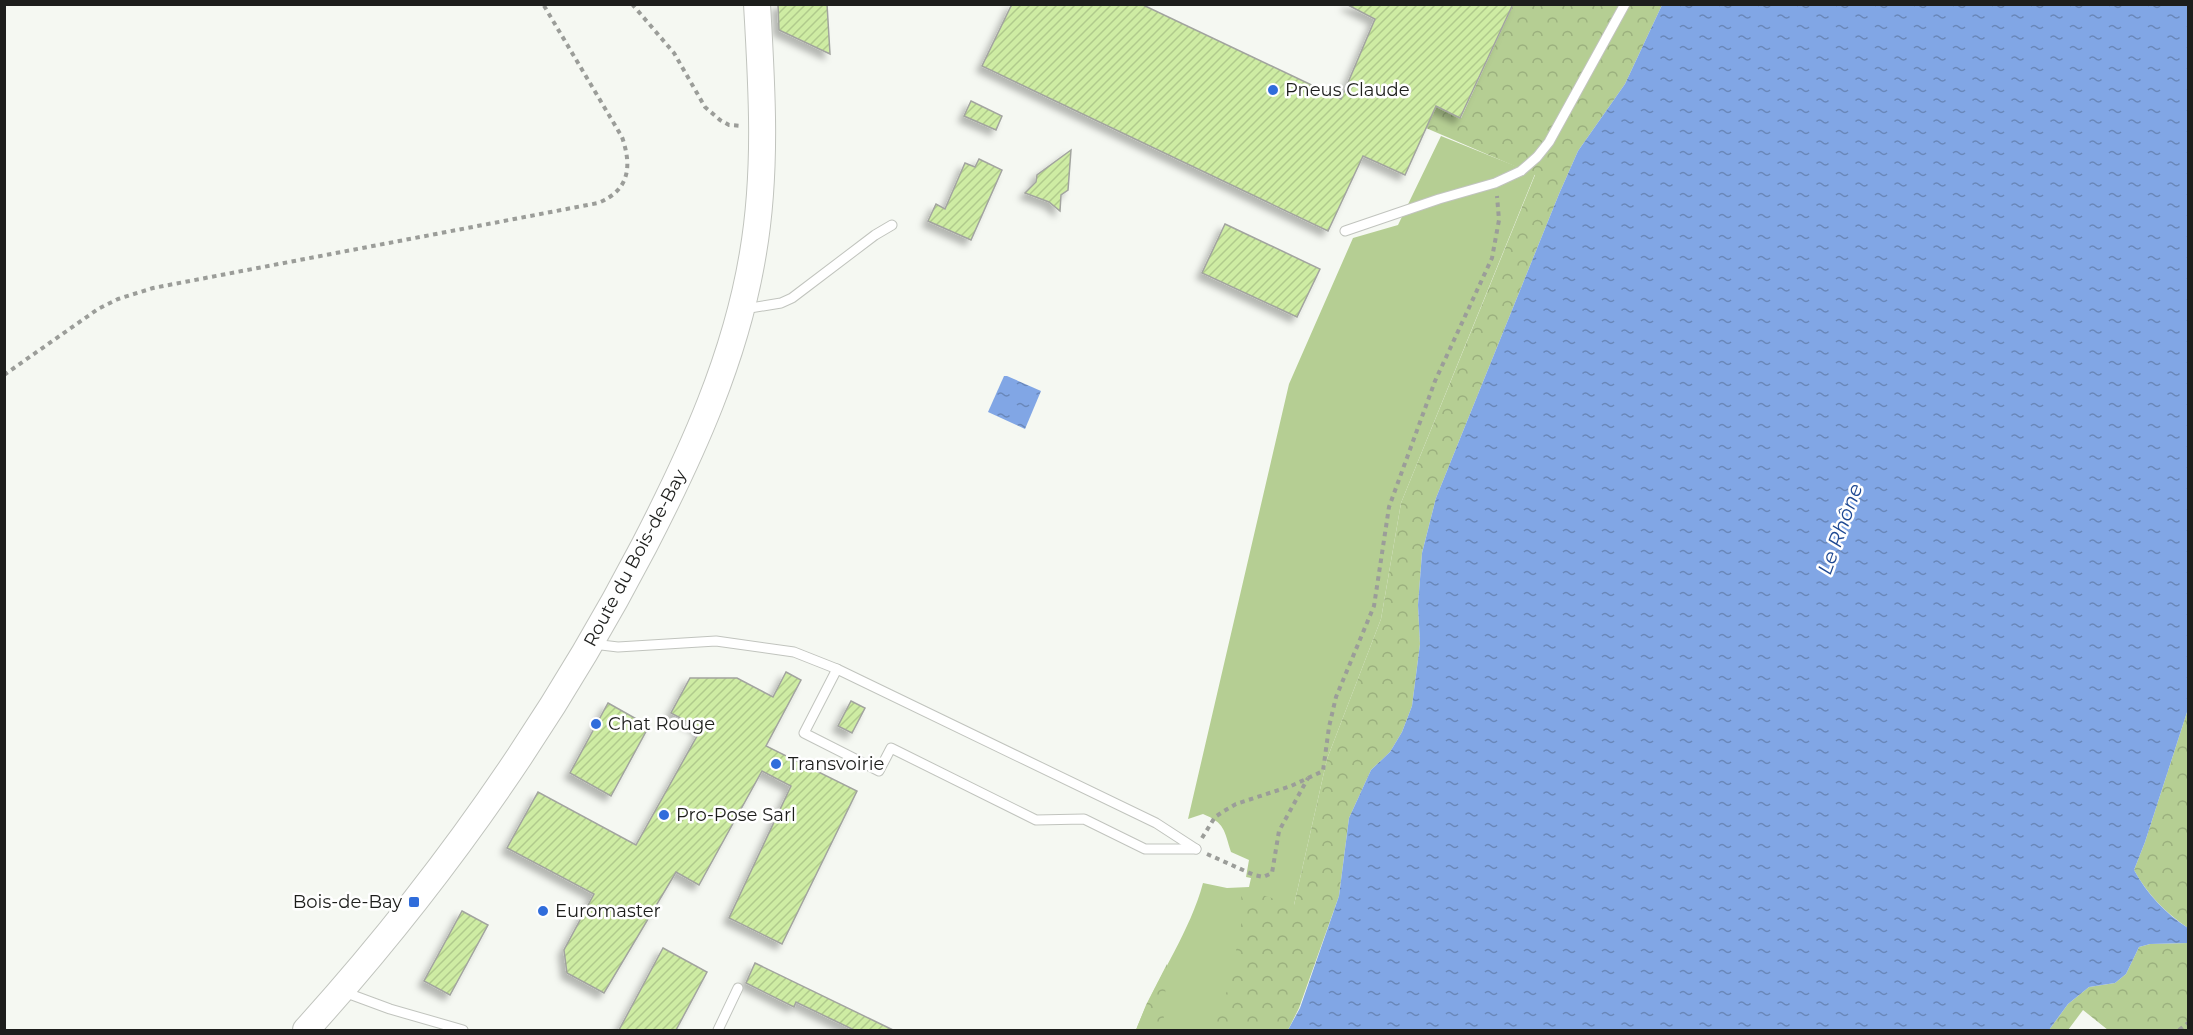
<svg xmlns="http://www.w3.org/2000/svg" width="2193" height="1035" font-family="Montserrat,sans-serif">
<defs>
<pattern id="forest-crowns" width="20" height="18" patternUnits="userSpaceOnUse" patternTransform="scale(1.5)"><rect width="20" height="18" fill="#b5ce93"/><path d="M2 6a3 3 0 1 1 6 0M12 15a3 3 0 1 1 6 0" fill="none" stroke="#9bb07e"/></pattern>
<pattern id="water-ripples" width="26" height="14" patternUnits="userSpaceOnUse" patternTransform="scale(1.5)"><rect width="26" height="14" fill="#81a6e5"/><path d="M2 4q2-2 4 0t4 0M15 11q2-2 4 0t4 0" fill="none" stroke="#6987b9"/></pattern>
<pattern id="building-hatch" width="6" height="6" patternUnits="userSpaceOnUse" patternTransform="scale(1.5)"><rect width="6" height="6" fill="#ceeca3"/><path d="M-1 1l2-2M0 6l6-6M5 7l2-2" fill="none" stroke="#b0ca8c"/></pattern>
<filter id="shadow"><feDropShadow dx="-5.5" dy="5.5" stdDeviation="3" flood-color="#0004"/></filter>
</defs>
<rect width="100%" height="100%" fill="#f5f8f2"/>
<path fill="#b5ce93" d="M 1441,136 L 1535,174 L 1401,503 L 1381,619 L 1327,759 L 1294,905 L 1242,1030 L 1136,1030 C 1155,980 1189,935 1203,883 L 1227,888 L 1249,887 L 1251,878 L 1246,877 L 1249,860 L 1231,852 C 1224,830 1225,823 1203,814 L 1188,819 L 1289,384 L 1353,238 L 1398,225 Z"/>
<g fill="url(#forest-crowns)">
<polygon points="1513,5 1662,5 1625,84 1578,151 1559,194 1436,498 1422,553 1418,605 1420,644 1412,706 1402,732 1390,752 1371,770 1349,818 1339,896 1299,1008 1288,1030 1202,1030 1228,990 1241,926 1242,904 1240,888 1294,905 1327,759 1381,619 1401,503 1535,175 1426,128 1436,106 1461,118"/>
<path d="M 2188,709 L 2188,928 C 2166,913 2147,894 2134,870 L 2145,842 Z"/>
<polygon points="2188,943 2188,1030 2108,1030 2083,1010 2068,1030 2049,1030 2068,1004 2089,987 2115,983 2126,974 2139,947 2150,944"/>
<polygon points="1167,964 1163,1030 1136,1030 1146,1005"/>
</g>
<g fill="url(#water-ripples)">
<path d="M 1662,5 L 2188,5 L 2188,709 L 2145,842 L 2134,870 C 2147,894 2166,914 2188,928 L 2188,943 L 2150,944 L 2139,947 L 2126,974 L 2115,983 L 2089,987 L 2068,1004 L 2049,1030 L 1288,1030 L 1300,1008 L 1339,896 L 1349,818 L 1371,770 L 1390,752 L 1402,732 L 1412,706 L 1420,644 L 1418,605 L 1422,553 L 1436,498 L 1559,194 L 1578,151 L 1625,84 Z"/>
<polygon points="1004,376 1007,376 1041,391 1025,429 988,412"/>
</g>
<g fill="url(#building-hatch)" stroke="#a2a49f" stroke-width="1.5" filter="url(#shadow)">
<polygon points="778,4 827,4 830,54 779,30"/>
<polygon points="1012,4 1141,4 1341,99 1375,19 1346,4 1513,4 1460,118 1436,106 1405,175 1363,156 1328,231 982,66"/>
<polygon points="971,101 1002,116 996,130 964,116"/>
<polygon points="1071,150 1068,190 1061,195 1060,211 1049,202 1025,193 1036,182 1037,175"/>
<polygon points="979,159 1002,170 971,240 928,221 936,204 945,209 965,163 975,167"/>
<polygon points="1225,224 1320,269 1297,317 1202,273"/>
<polygon points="786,672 801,680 766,746 857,791 782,944 729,918 791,786 762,771 699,885 676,872 604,993 567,973 564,950 594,894 507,848 538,792 636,845 701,729 671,713 690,678 737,678 773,697"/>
<polygon points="851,701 865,708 852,733 838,726"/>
<polygon points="608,703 649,726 611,796 570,773"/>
<polygon points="462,911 488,925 450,995 424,981"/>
<polygon points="663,948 707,972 676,1030 619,1030"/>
<polygon points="755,963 893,1030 854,1030 796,1002 794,1007 746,983"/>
</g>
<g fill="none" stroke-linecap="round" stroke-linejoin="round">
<g stroke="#c1c4be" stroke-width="11">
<g id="service">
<polyline points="1345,231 1439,199 1495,183 1521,171 1537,157 1549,142 1625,4"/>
<polyline points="744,309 781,303 792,298 875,235 892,225"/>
<polyline points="593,644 618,647 716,641 794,652 837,669 1156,823 1196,849"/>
<polyline points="837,669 804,733 879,771 891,748 1036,820 1084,819 1145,849 1196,849"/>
<polyline points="344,992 390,1009 463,1030"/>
<polyline points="718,1030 738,988"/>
</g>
</g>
<g stroke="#c1c4be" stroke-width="28">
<path id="secondary" d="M 306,1030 C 438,884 553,721 644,546 C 692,453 736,357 753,253 C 767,171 762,88 757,4"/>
</g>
<g stroke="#9b9d99" stroke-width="4" stroke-dasharray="4.5 4.5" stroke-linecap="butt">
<polyline points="632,4 674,53 705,107 720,120 729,125 743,126"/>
<path d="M 4,375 L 98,309 L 118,299 L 153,288 L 598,203 C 630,190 632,166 622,137 L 543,4"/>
<polyline points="1202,838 1215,817 1224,811 1236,804 1291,786 1323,771 1329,727 1336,697 1374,606 1389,507 1435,381 1492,258 1499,220 1497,196"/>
<polyline points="1207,854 1254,875 1263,877 1272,873 1279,831 1308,778"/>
<polyline points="2179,1030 2188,1023"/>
</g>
<use href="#service" stroke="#fff" stroke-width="9"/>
<use href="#secondary" stroke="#fff" stroke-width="26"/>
</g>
<g fill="#306ddb" stroke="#fff" stroke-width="2">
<circle cx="1273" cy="90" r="6"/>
<circle cx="596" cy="724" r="6"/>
<circle cx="776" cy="764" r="6"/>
<circle cx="664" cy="815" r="6"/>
<rect x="408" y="896" width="12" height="12" rx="3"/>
<circle cx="543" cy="911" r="6"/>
</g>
<g text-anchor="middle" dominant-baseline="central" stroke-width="5" stroke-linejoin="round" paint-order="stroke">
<g font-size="18" fill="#1d1e1c" stroke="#fff" text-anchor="start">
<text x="1285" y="90">Pneus Claude</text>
<text x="608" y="724">Chat Rouge</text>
<text x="788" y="764">Transvoirie</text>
<text x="676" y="815">Pro-Pose Sarl</text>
<text x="402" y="902" text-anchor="end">Bois-de-Bay</text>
<text x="555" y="911">Euromaster</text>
</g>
<g font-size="18" fill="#1d1e1c" stroke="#fff">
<text transform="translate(635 558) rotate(-62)">Route du Bois-de-Bay</text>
</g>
<g font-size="20" font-style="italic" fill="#1f4993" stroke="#fff">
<text transform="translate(1840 529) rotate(-70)">Le Rhône</text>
</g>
</g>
<rect width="2193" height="1035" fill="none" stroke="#1d1e1c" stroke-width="12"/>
</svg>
